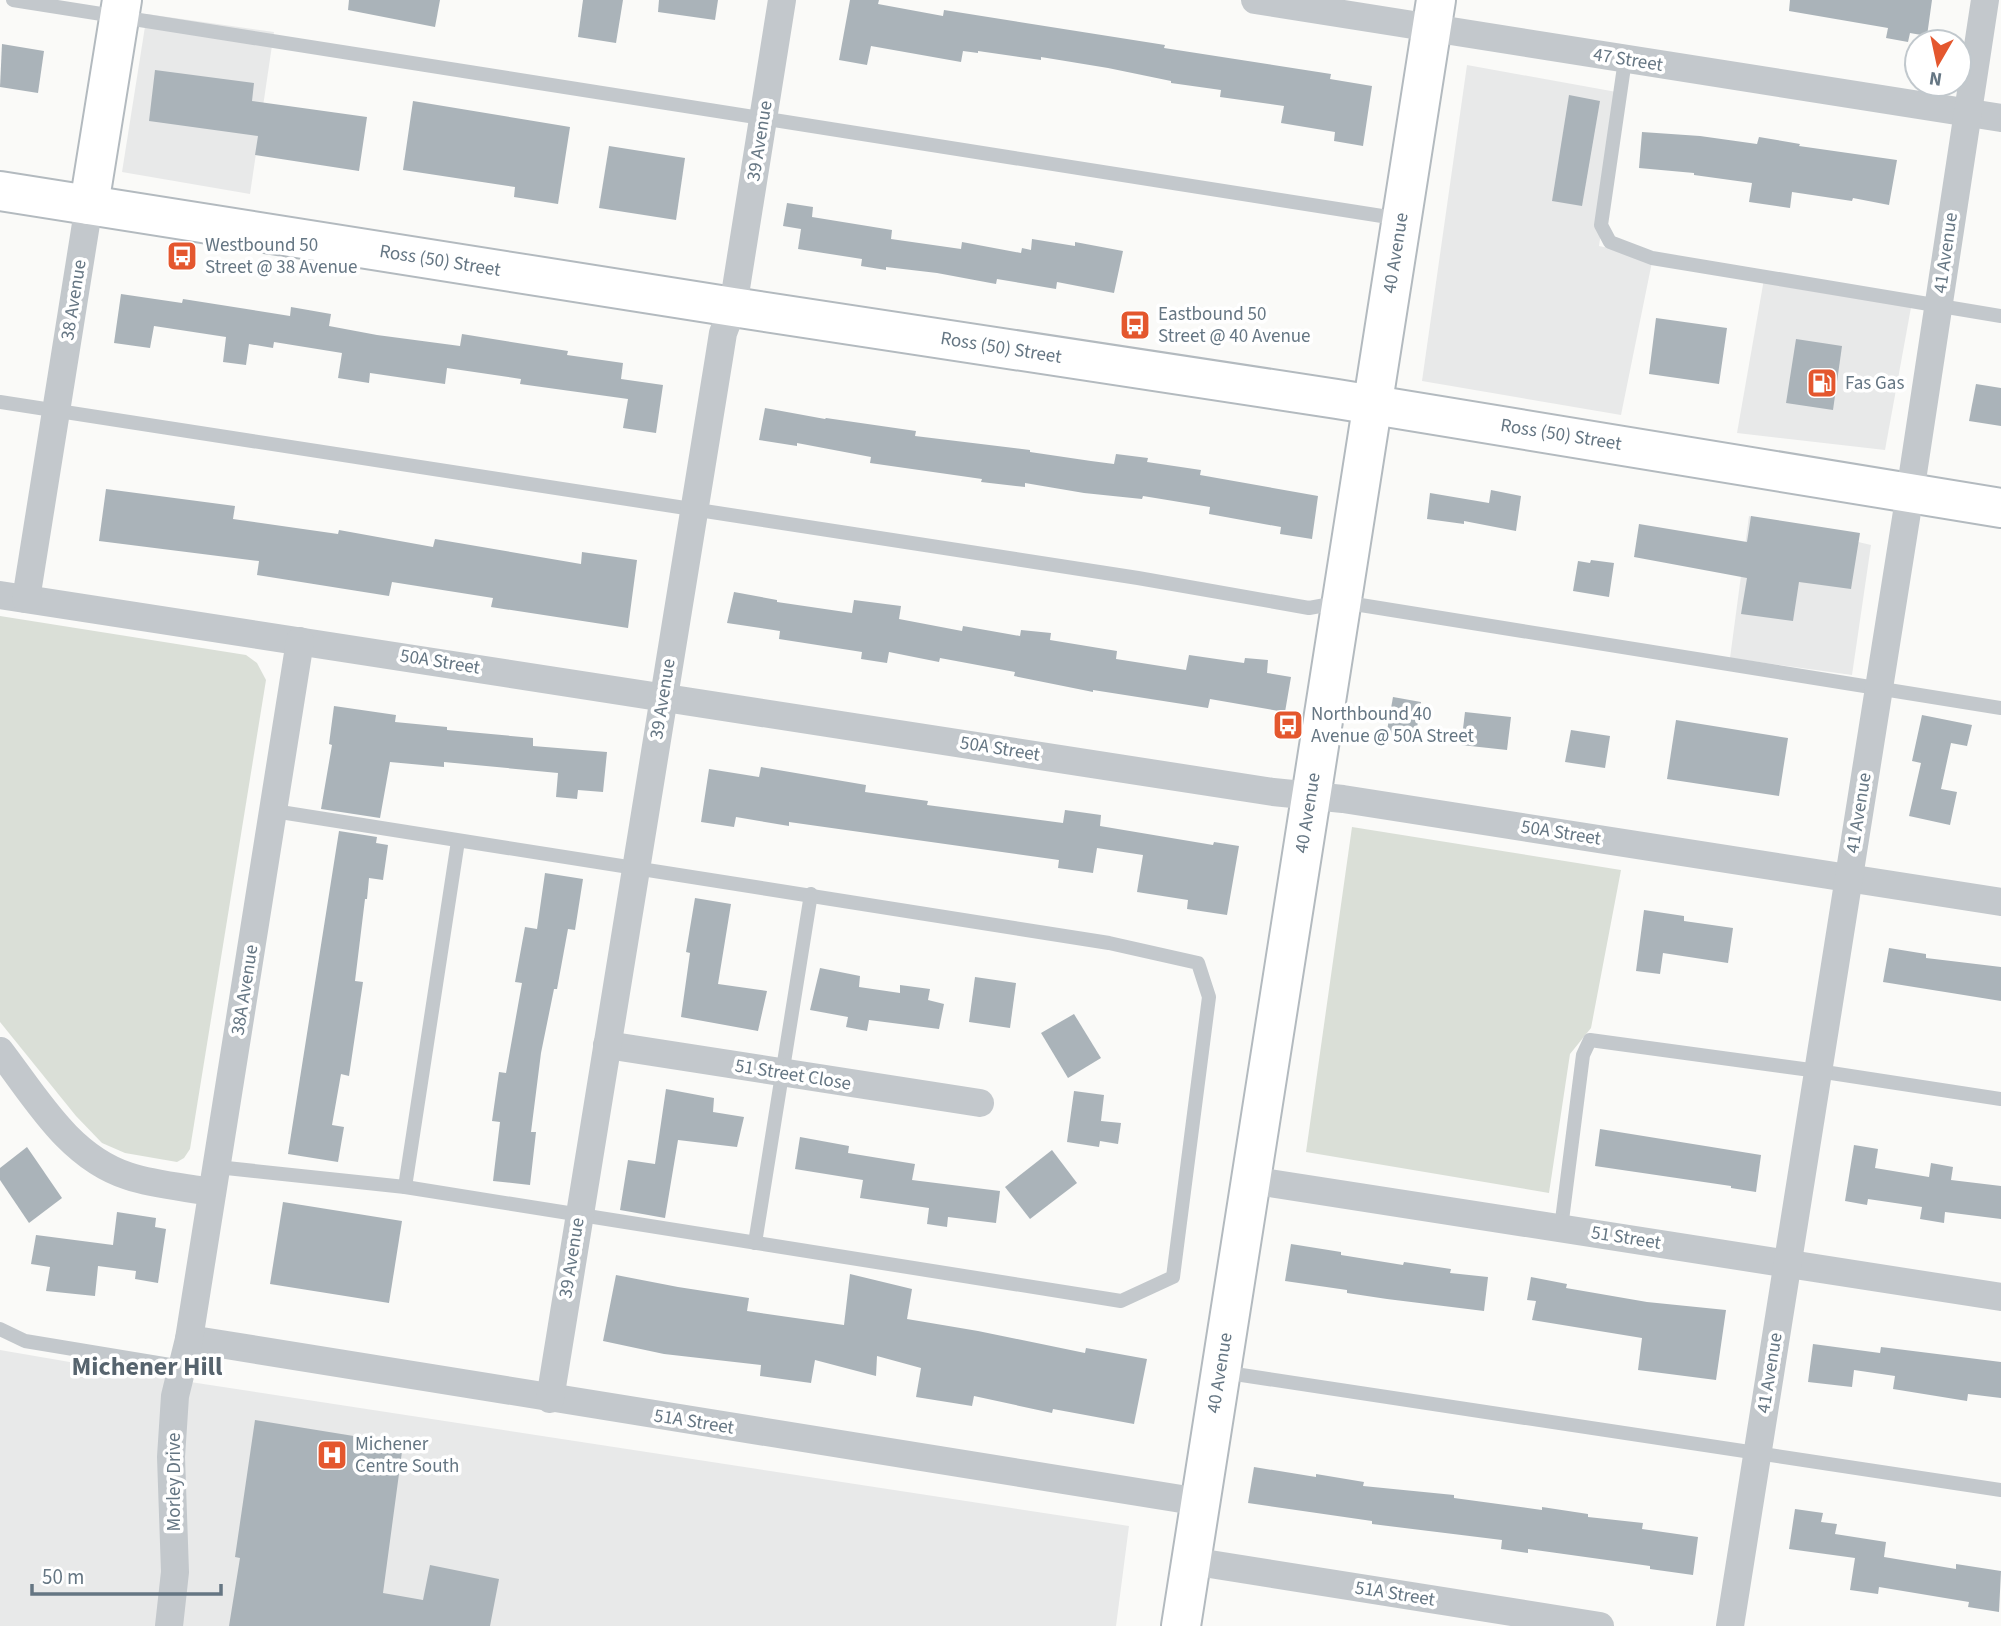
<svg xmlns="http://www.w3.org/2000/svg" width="2001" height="1626" font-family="'Source Sans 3',sans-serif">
<rect width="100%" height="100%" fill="#fafaf8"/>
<g fill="#e8e9e9">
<polygon points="147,14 274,32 250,194 122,172"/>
<polygon points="1467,65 1622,93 1599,246 1653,257 1621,415 1422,381"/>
<polygon points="1764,279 1912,302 1885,450 1737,433"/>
<polygon points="1749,516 1871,545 1852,675 1730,658"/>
<polygon points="0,1350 151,1376 1129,1526 1116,1626 0,1626"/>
</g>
<g fill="#dadfd7">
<polygon points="0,616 246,655 257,663 266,680 190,1149 184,1158 177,1162 125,1153 102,1143 76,1116 0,1022"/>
<polygon points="1352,827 1621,870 1591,1028 1570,1054 1549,1193 1306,1152"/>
</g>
<g fill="#aab3b9">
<polygon points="349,0 440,0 435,27 348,10"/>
<polygon points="583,0 623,0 616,43 578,37"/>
<polygon points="659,0 718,0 715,20 658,12"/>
<polygon points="850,0 879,0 878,4 943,16 944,10 1165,45 1164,48 1331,74 1330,79 1372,86 1363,146 1334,141 1335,132 1281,123 1284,106 1220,97 1221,90 1171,83 1171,81 1108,68 1041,57 1041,60 978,51 978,53 963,51 961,62 871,46 867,65 839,60"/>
<polygon points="1790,0 1932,0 1927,36 1910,33 1908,42 1886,38 1888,28 1789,11"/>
<polygon points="2,44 44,51 38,93 0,87"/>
<polygon points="155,70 254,83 252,101 367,117 359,171 255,155 258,136 149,121"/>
<polygon points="1569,95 1600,101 1582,206 1552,201"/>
<polygon points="413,101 570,127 558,204 514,197 515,187 403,170"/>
<polygon points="1642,132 1700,136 1757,144 1759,137 1800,144 1799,146 1897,160 1889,205 1853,198 1852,201 1792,192 1790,208 1749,202 1752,183 1694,175 1694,173 1639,168"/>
<polygon points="609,146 685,158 676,220 599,208"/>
<polygon points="787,203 813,207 812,217 892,230 891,239 961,249 962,242 1021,253 1022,248 1031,250 1032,239 1075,246 1075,242 1123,251 1114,293 1057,282 1056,289 997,279 996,284 937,273 886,267 886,270 861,266 862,259 798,249 801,229 783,226"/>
<polygon points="121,294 182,303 183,299 290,316 291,307 331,314 329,326 377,335 460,346 462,334 568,351 567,355 623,363 621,379 663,385 656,433 623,428 628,399 520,384 521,379 447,368 445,384 370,373 369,383 338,378 342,353 274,342 273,348 249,344 246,365 223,362 226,337 154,326 150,348 114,343"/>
<polygon points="1656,318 1727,328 1719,384 1649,374"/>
<polygon points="1796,339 1842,346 1833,410 1786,403"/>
<polygon points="1976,384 2001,388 2001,426 1969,421"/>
<polygon points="765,408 825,419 826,418 916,431 915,436 1030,450 1030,452 1091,461 1114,464 1116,454 1148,458 1147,462 1201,470 1200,475 1318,496 1312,539 1280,534 1281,527 1209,514 1210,507 1143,496 1142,499 1084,493 1025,483 1025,487 981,482 982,479 870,463 871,457 797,443 797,446 759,440"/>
<polygon points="106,489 235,506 233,519 338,534 339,530 433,547 435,539 581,564 582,552 637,560 628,628 491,607 493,598 392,582 389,596 257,575 259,561 99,541"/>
<polygon points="1491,490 1521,496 1516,531 1464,521 1464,524 1427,519 1430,493 1489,503"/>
<polygon points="1751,516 1860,533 1851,589 1799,582 1793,621 1741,614 1747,578 1634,557 1639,524 1747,542"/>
<polygon points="1591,560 1614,563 1609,597 1573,591 1578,561 1590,563"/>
<polygon points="734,592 777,600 777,602 852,613 854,600 901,606 899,619 962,631 963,626 1020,636 1021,630 1051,633 1050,640 1117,651 1116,659 1186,670 1189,655 1244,663 1245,658 1268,660 1267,673 1291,677 1285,712 1210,699 1208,708 1093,690 1093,692 1014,676 1015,672 940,658 939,662 889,652 887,663 861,659 862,652 779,639 780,631 727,623"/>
<polygon points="1393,697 1421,702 1415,741 1386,736"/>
<polygon points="334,706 396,715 395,722 447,727 447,730 533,738 533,746 607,752 603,792 578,790 577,799 556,797 558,773 444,762 444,767 390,762 380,818 321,809 332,745 329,744"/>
<polygon points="1465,712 1511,717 1507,750 1461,745"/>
<polygon points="1922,715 1972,725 1967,746 1951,743 1941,789 1957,792 1950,825 1909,816 1921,763 1912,761"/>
<polygon points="1676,720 1788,738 1779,796 1667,779"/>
<polygon points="1571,730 1610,736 1605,768 1565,762"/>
<polygon points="761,767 866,785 865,792 928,801 927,805 1063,823 1065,810 1101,815 1100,826 1213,845 1214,842 1239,846 1227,915 1187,909 1188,900 1137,892 1143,855 1097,848 1093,873 1058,868 1059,860 789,822 789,826 736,817 734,827 701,822 709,769 759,777"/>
<polygon points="339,831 377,837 376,843 388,845 383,880 369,878 367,899 365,899 355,981 363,982 349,1076 341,1074 332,1125 344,1127 338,1162 288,1154"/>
<polygon points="545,873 583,879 575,930 568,929 557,989 554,989 541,1053 531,1132 536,1132 530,1185 493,1181 500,1122 492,1121 499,1072 506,1073 522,983 515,982 525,927 537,929"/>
<polygon points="695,898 731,904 718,984 767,991 758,1031 681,1017 690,953 686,952"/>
<polygon points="1644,910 1684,916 1684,921 1733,928 1728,963 1663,953 1660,974 1636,971"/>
<polygon points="1889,948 1926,954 1926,958 2001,967 2001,1001 1883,982"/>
<polygon points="820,968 860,976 859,987 900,993 900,985 930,989 928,1000 944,1004 939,1029 869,1020 867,1031 846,1027 848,1017 810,1010"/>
<polygon points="975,977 1016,983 1010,1028 969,1022"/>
<polygon points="1074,1014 1101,1058 1068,1078 1041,1033"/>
<polygon points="666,1089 714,1098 713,1112 744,1117 737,1147 678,1140 665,1218 620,1210 628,1160 655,1164"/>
<polygon points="1074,1091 1104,1095 1101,1121 1121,1123 1118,1144 1100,1141 1099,1147 1067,1142"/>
<polygon points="1600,1129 1761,1155 1756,1192 1731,1188 1731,1186 1595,1166"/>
<polygon points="800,1137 849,1146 848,1153 915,1164 912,1180 1000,1191 996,1223 948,1217 947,1227 927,1224 929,1208 860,1198 863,1180 795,1169"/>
<polygon points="1854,1145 1878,1149 1875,1168 1929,1177 1931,1163 1953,1167 1951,1180 2001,1186 2001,1219 1945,1212 1944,1223 1920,1219 1922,1207 1868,1199 1867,1205 1845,1201"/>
<polygon points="27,1147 62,1198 29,1223 0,1180 0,1168"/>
<polygon points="1052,1150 1077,1183 1030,1219 1005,1187"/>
<polygon points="283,1202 402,1221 389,1303 270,1284"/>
<polygon points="117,1212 156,1218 155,1227 166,1229 158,1283 135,1279 136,1271 98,1266 95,1296 46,1291 50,1267 31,1264 36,1235 113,1245"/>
<polygon points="1291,1244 1341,1252 1341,1255 1403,1265 1404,1262 1451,1269 1450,1273 1488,1277 1484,1311 1387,1299 1347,1293 1347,1290 1285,1281"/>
<polygon points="850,1274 912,1289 907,1319 978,1331 1085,1353 1086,1348 1147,1359 1134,1424 1053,1409 1052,1413 974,1396 972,1406 916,1397 921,1368 877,1356 876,1376 815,1360 811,1383 760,1376 761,1365 664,1354 603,1341 616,1275 678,1287 749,1298 747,1311 844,1325"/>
<polygon points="1531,1277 1567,1284 1566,1288 1647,1302 1726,1310 1716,1380 1638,1370 1642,1338 1532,1320 1536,1301 1527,1300"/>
<polygon points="1813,1344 1880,1353 1881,1347 2001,1362 2001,1398 1968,1394 1967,1401 1893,1389 1895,1376 1854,1370 1852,1387 1808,1382"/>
<polygon points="255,1420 403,1444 383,1593 423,1600 430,1565 499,1579 490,1626 229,1626 240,1558 235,1557"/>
<polygon points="1254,1467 1316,1477 1316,1474 1364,1482 1363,1486 1454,1495 1454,1498 1542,1510 1542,1507 1588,1514 1588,1517 1643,1523 1642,1529 1698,1537 1693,1575 1650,1569 1650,1566 1528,1549 1528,1553 1501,1549 1502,1540 1372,1524 1372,1521 1248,1503"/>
<polygon points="1795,1509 1823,1513 1821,1522 1837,1524 1835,1534 1886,1542 1884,1557 1956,1569 1956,1564 2001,1571 1999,1612 1968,1607 1969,1602 1879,1587 1878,1594 1850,1590 1855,1558 1789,1549"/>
</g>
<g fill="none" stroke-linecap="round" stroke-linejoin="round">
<g stroke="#b3babf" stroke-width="42">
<g id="secondary">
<polyline points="0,191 733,307 1337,399 2001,508"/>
<polyline points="89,205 122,0"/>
<polyline points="1181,1626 1436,0"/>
</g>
</g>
<g stroke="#c3c8cc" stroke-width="14">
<polyline points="13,0 1401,219"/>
<polyline points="1625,60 1601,225 1610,242 1652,258 2001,316"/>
<polyline points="0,402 1138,578 1309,608 1342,602 2001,708"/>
<polyline points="217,1167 405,1187 1121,1301 1173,1277 1209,997 1198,963 1109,943 274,811"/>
<polyline points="405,1187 458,841"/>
<polyline points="1561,1228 1583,1055 1590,1040 1818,1071 2001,1099"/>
<polyline points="755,1243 811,894"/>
<polyline points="0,1329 25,1341 182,1367"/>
<polyline points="1222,1372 2001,1490"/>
</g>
<g stroke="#c3c8cc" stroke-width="28">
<polyline points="1255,0 2001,118"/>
<polyline points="0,595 1273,792 1343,799 2001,902"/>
<polyline points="26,599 89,205"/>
<polyline points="607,1045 980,1103"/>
<path d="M 0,1051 C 36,1098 69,1157 128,1176 C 155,1185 184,1187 212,1192"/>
<polyline points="1250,1180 2001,1297"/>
<polyline points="189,1339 1200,1502"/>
<polyline points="550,1399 720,352 723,333 733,307 782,0"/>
<polyline points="1191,1561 1600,1626"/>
<polyline points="169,1626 175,1572 171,1457 175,1396 189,1339 300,641"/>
<polyline points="1730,1626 1910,493 1985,0"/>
</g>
<use href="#secondary" stroke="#fff" stroke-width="38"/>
</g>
<defs>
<g id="bus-square" transform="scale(1.575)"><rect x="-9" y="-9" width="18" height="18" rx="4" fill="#e4572e" stroke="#fff"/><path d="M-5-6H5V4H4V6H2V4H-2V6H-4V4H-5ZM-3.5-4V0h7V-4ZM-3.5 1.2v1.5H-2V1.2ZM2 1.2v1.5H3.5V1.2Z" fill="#fff"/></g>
<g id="fuel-square" transform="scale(1.575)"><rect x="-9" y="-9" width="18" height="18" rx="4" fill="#e4572e" stroke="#fff"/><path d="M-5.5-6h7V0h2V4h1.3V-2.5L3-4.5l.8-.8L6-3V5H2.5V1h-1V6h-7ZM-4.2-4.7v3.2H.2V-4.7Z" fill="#fff"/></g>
<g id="hospital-square" transform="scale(1.575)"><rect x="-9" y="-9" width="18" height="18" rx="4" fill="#e4572e" stroke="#fff"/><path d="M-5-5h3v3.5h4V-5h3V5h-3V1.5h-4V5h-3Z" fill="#fff"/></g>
</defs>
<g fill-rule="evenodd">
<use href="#bus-square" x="182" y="256"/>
<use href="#bus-square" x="1135" y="325"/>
<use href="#fuel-square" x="1822" y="383"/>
<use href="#bus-square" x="1288" y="725"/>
<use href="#hospital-square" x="332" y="1455"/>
</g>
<g text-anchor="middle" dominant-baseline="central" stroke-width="7" stroke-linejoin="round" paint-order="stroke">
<g font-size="19" fill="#657683" stroke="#fff">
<text transform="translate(1628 60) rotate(9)">47 Street</text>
<text transform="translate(760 141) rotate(-81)">39 Avenue</text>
<text transform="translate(1396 253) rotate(-81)">40 Avenue</text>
<text transform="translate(1946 253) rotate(-82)">41 Avenue</text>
<text transform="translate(440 261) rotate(9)">Ross (50) Street</text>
<text transform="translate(74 300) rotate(-81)">38 Avenue</text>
<text transform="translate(1001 348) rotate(9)">Ross (50) Street</text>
<text transform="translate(1561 435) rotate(9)">Ross (50) Street</text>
<text transform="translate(440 662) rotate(9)">50A Street</text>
<text transform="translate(663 699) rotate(-81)">39 Avenue</text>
<text transform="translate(1000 749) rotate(9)">50A Street</text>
<text transform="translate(1308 813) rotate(-81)">40 Avenue</text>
<text transform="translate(1859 813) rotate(-81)">41 Avenue</text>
<text transform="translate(1561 833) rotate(9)">50A Street</text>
<text transform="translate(245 990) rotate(-81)">38A Avenue</text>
<text transform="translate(793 1075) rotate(9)">51 Street Close</text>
<text transform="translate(1626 1238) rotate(9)">51 Street</text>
<text transform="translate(572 1258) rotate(-81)">39 Avenue</text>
<text transform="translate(1220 1373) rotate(-81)">40 Avenue</text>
<text transform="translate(1770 1373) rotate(-81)">41 Avenue</text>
<text transform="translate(694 1422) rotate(9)">51A Street</text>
<text transform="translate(174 1482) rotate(-90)">Morley Drive</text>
<text transform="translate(1395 1594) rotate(9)">51A Street</text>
</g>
<g font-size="19" fill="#657683" stroke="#fff" text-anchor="start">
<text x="205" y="245">Westbound 50<tspan x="205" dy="22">Street @ 38 Avenue</tspan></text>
<text x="1158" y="314">Eastbound 50<tspan x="1158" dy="22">Street @ 40 Avenue</tspan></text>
<text x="1845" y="383">Fas Gas</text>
<text x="1311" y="714">Northbound 40<tspan x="1311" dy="22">Avenue @ 50A Street</tspan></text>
<text x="355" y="1444">Michener<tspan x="355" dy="22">Centre South</tspan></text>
</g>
<g font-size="26" font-weight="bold" fill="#57646e" stroke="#fff">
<text x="147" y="1366">Michener Hill</text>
</g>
</g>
<g transform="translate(1938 63) rotate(189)"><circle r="33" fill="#ffffff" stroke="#c1c8cd" stroke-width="2"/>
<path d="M0-5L12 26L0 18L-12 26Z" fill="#e4572e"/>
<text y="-10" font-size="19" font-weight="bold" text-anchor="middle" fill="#657683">N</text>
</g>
<path d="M32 1584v10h189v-10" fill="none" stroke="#657683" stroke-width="3.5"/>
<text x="42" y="1584" font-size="21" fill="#657683" stroke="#ffffff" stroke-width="5" paint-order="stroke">50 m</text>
</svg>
